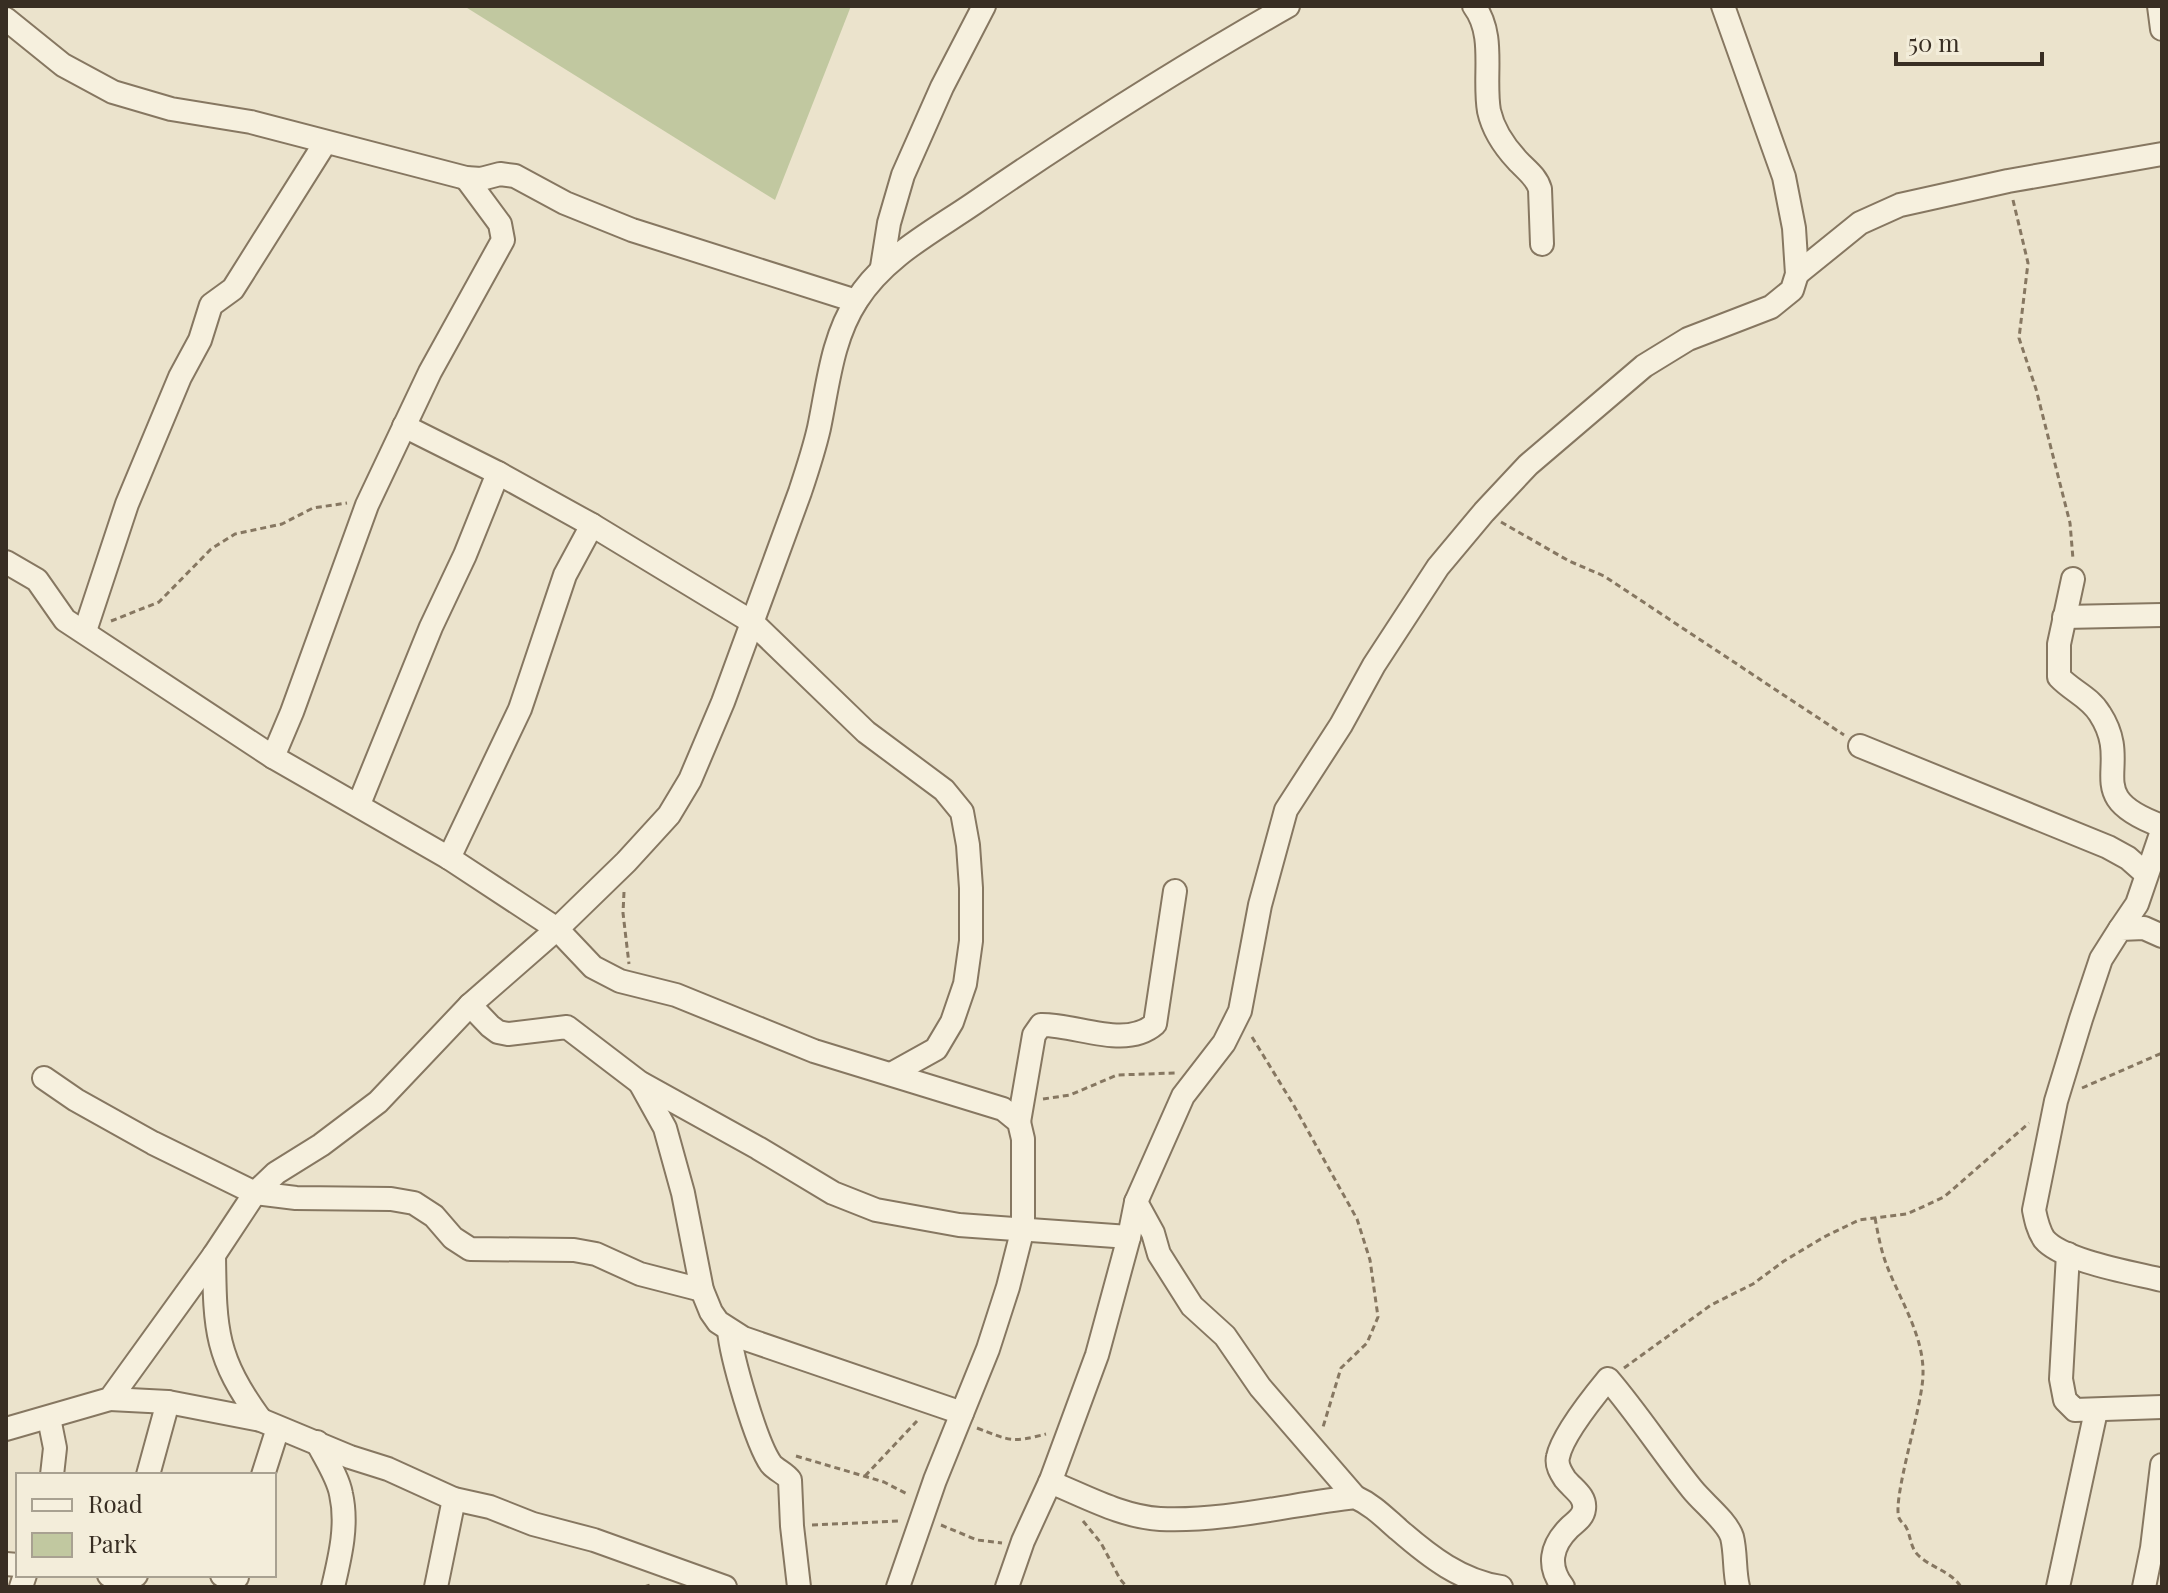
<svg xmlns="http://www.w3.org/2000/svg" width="2168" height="1593" font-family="'Playfair Display',serif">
<rect width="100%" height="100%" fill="#ebe3cc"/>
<polygon fill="#c1c8a0" points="464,6 851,6 775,200"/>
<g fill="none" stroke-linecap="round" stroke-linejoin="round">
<g stroke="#867761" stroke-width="26">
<g id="minor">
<path d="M 1474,6 C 1496,35 1483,76 1489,111 C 1493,129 1504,146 1517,160 C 1526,170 1536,176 1540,189 L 1542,244"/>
<polyline points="2159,6 2162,29"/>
<polyline points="6,19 63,65 113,92 171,109 251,122 466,178 481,179 500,174 515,176 565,203 632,230 856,301"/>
<polyline points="882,267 889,223 903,175 942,87 984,6"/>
<polyline points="1797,274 1860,223 1900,205 2008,181 2162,154"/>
<polyline points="404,426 498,473 592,525 752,622 866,732 944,790 962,812 968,845 971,888 971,941 965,984 952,1022 936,1049 891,1074"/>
<polyline points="6,562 37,580 65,620 273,757 449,858 557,929 593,967 620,981 676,995 814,1051 1003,1109 1019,1122 1023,1139 1023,1228 1008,1287 988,1349 935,1480 898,1587"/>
<path d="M 2073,579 L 2059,644 L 2059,677 C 2072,691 2090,697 2100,714 C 2135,768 2077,795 2162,826"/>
<polyline points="2064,617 2162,615"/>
<polyline points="85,631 127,504 180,377 200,340 211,305 233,289 325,143"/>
<polyline points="1860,746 2108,847 2128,858 2145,873"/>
<polyline points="273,757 292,712 367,505 430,372 503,240 500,224 466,178"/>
<polyline points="359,804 431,627 465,555 498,473"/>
<polyline points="449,858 520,709 565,575 592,525"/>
<polyline points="2120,929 2137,904 2162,831"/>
<path d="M 2162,936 L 2144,928 L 2120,929 L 2101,959 L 2081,1019 L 2056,1101 L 2034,1210 C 2036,1220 2038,1230 2044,1239 C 2062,1261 2134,1273 2162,1280"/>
<polyline points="470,1005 490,1026 498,1032 508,1034 567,1027 639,1082 758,1148 833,1193 876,1210 959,1225 1129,1237"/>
<polyline points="44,1078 76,1100 153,1143 255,1193 296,1198 391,1199 414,1203 434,1216 453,1238 470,1249 574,1250 596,1254 640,1274 702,1290"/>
<polyline points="640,1083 665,1128 683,1193 702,1290 711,1312 718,1322 743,1338 962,1413"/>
<path d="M 1019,1122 L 1034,1035 L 1041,1025 C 1076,1024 1125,1050 1155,1024 L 1175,891"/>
<polyline points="1136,1202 1153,1233 1159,1254 1192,1306 1225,1336 1260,1387 1355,1497"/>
<polyline points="2068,1254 2061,1379 2065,1400 2075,1410 2162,1407"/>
<path d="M 214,1255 C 215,1330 215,1357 261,1420"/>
<path d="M 729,1330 C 731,1356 756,1443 771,1464 C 776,1470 785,1473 790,1480 L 792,1526 L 799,1587"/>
<polyline points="110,1399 168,1402 261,1420 350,1457 388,1469 454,1499 490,1507 533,1524 594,1540 725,1587"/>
<polyline points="49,1418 55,1448 52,1475"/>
<path d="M 6,1429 L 110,1399 L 214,1255 L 255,1193 L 276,1173 L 321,1145 L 378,1102 L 470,1005 L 557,929 L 626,862 L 669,815 L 690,780 L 723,702 L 800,492 C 807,471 814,450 819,428 C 828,385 832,338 857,300 C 884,257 932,232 973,204 C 1075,134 1180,67 1288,6"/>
<path d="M 317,1442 C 325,1458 338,1477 341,1494 C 348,1525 340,1557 333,1587"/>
<polyline points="148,1475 168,1402"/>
<polyline points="263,1475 278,1428"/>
<path d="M 1050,1482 C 1085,1496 1122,1517 1160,1519 C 1224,1522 1292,1504 1355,1497 C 1373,1505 1385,1518 1399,1530 C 1430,1557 1461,1581 1501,1587"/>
<polyline points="6,1564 18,1565"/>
<polyline points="109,1575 136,1575"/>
<polyline points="222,1575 237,1577"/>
<polyline points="21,1587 25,1575"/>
<polyline points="436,1587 454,1499"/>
<polyline points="1007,1587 1023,1541 1051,1480 1097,1355 1129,1237 1136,1202 1183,1096 1224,1043 1240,1011 1260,905 1286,810 1341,725 1374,665 1438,567 1484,512 1528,465 1644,366 1688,339 1771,307 1792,290 1797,274 1794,228 1784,177 1723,6"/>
<path d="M 1563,1587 C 1547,1566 1551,1546 1569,1528 C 1575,1522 1583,1518 1584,1509 C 1586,1496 1573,1489 1565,1479 C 1561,1473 1556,1465 1558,1457 C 1562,1436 1594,1396 1608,1379 C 1638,1414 1663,1453 1692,1489 C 1703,1503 1727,1521 1732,1537 C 1736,1553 1734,1571 1738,1587"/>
<polyline points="2058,1587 2096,1411"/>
<polyline points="2144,1587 2152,1548 2162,1465"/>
</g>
</g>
<g stroke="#867761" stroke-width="3" stroke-dasharray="6 4" stroke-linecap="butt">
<polyline points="2013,200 2028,263 2019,338 2036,389 2070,523 2073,559"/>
<polyline points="1501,522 1569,561 1604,576 1844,735"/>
<polyline points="111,621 159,602 211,549 235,534 282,524 313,508 347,503"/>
<polyline points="624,892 623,913 629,964"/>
<polyline points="1252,1037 1293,1104 1357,1219 1370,1260 1378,1317 1367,1343 1341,1368 1323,1427"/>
<polyline points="2082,1088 2162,1053"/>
<polyline points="1043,1099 1070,1095 1117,1075 1175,1073"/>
<path d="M 1875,1218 C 1878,1234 1881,1251 1887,1266 C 1900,1300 1924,1336 1923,1374 C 1923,1405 1892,1498 1899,1518 C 1902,1524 1903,1522 1906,1527 C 1911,1536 1910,1547 1918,1555 C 1931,1568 1951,1571 1961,1587"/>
<polyline points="1624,1368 1711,1305 1753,1284 1784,1261 1824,1237 1859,1220 1907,1214 1944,1197 2029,1123"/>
<path d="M 977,1428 C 1011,1441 1011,1443 1046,1434"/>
<polyline points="796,1456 884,1482 909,1495"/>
<polyline points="865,1476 917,1421"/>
<polyline points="1083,1521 1101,1543 1120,1579 1127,1587"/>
<polyline points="812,1525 900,1521"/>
<polyline points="941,1525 977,1540 1002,1543"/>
<polyline points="644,1587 653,1584"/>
</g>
<use href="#minor" stroke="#f6f0de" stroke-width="22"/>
</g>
<rect width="2168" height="1593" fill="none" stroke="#382e23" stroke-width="16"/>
<rect x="16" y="1473" width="260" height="104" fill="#f3edda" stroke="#a8a191" stroke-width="2"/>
<rect x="32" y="1499" width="40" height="12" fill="#f6f0de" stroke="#a8a191" stroke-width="2"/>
<text x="88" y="1513" font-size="24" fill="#382e23">Road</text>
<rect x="32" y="1533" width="40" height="24" fill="#c1c8a0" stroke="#a8a191" stroke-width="2"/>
<text x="88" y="1553" font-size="24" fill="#382e23">Park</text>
<path d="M1896 52v12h146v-12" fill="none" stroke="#382e23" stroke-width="4"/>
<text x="1908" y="52" font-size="24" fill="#382e23" stroke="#f3edda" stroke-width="6" paint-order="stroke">50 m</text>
</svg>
